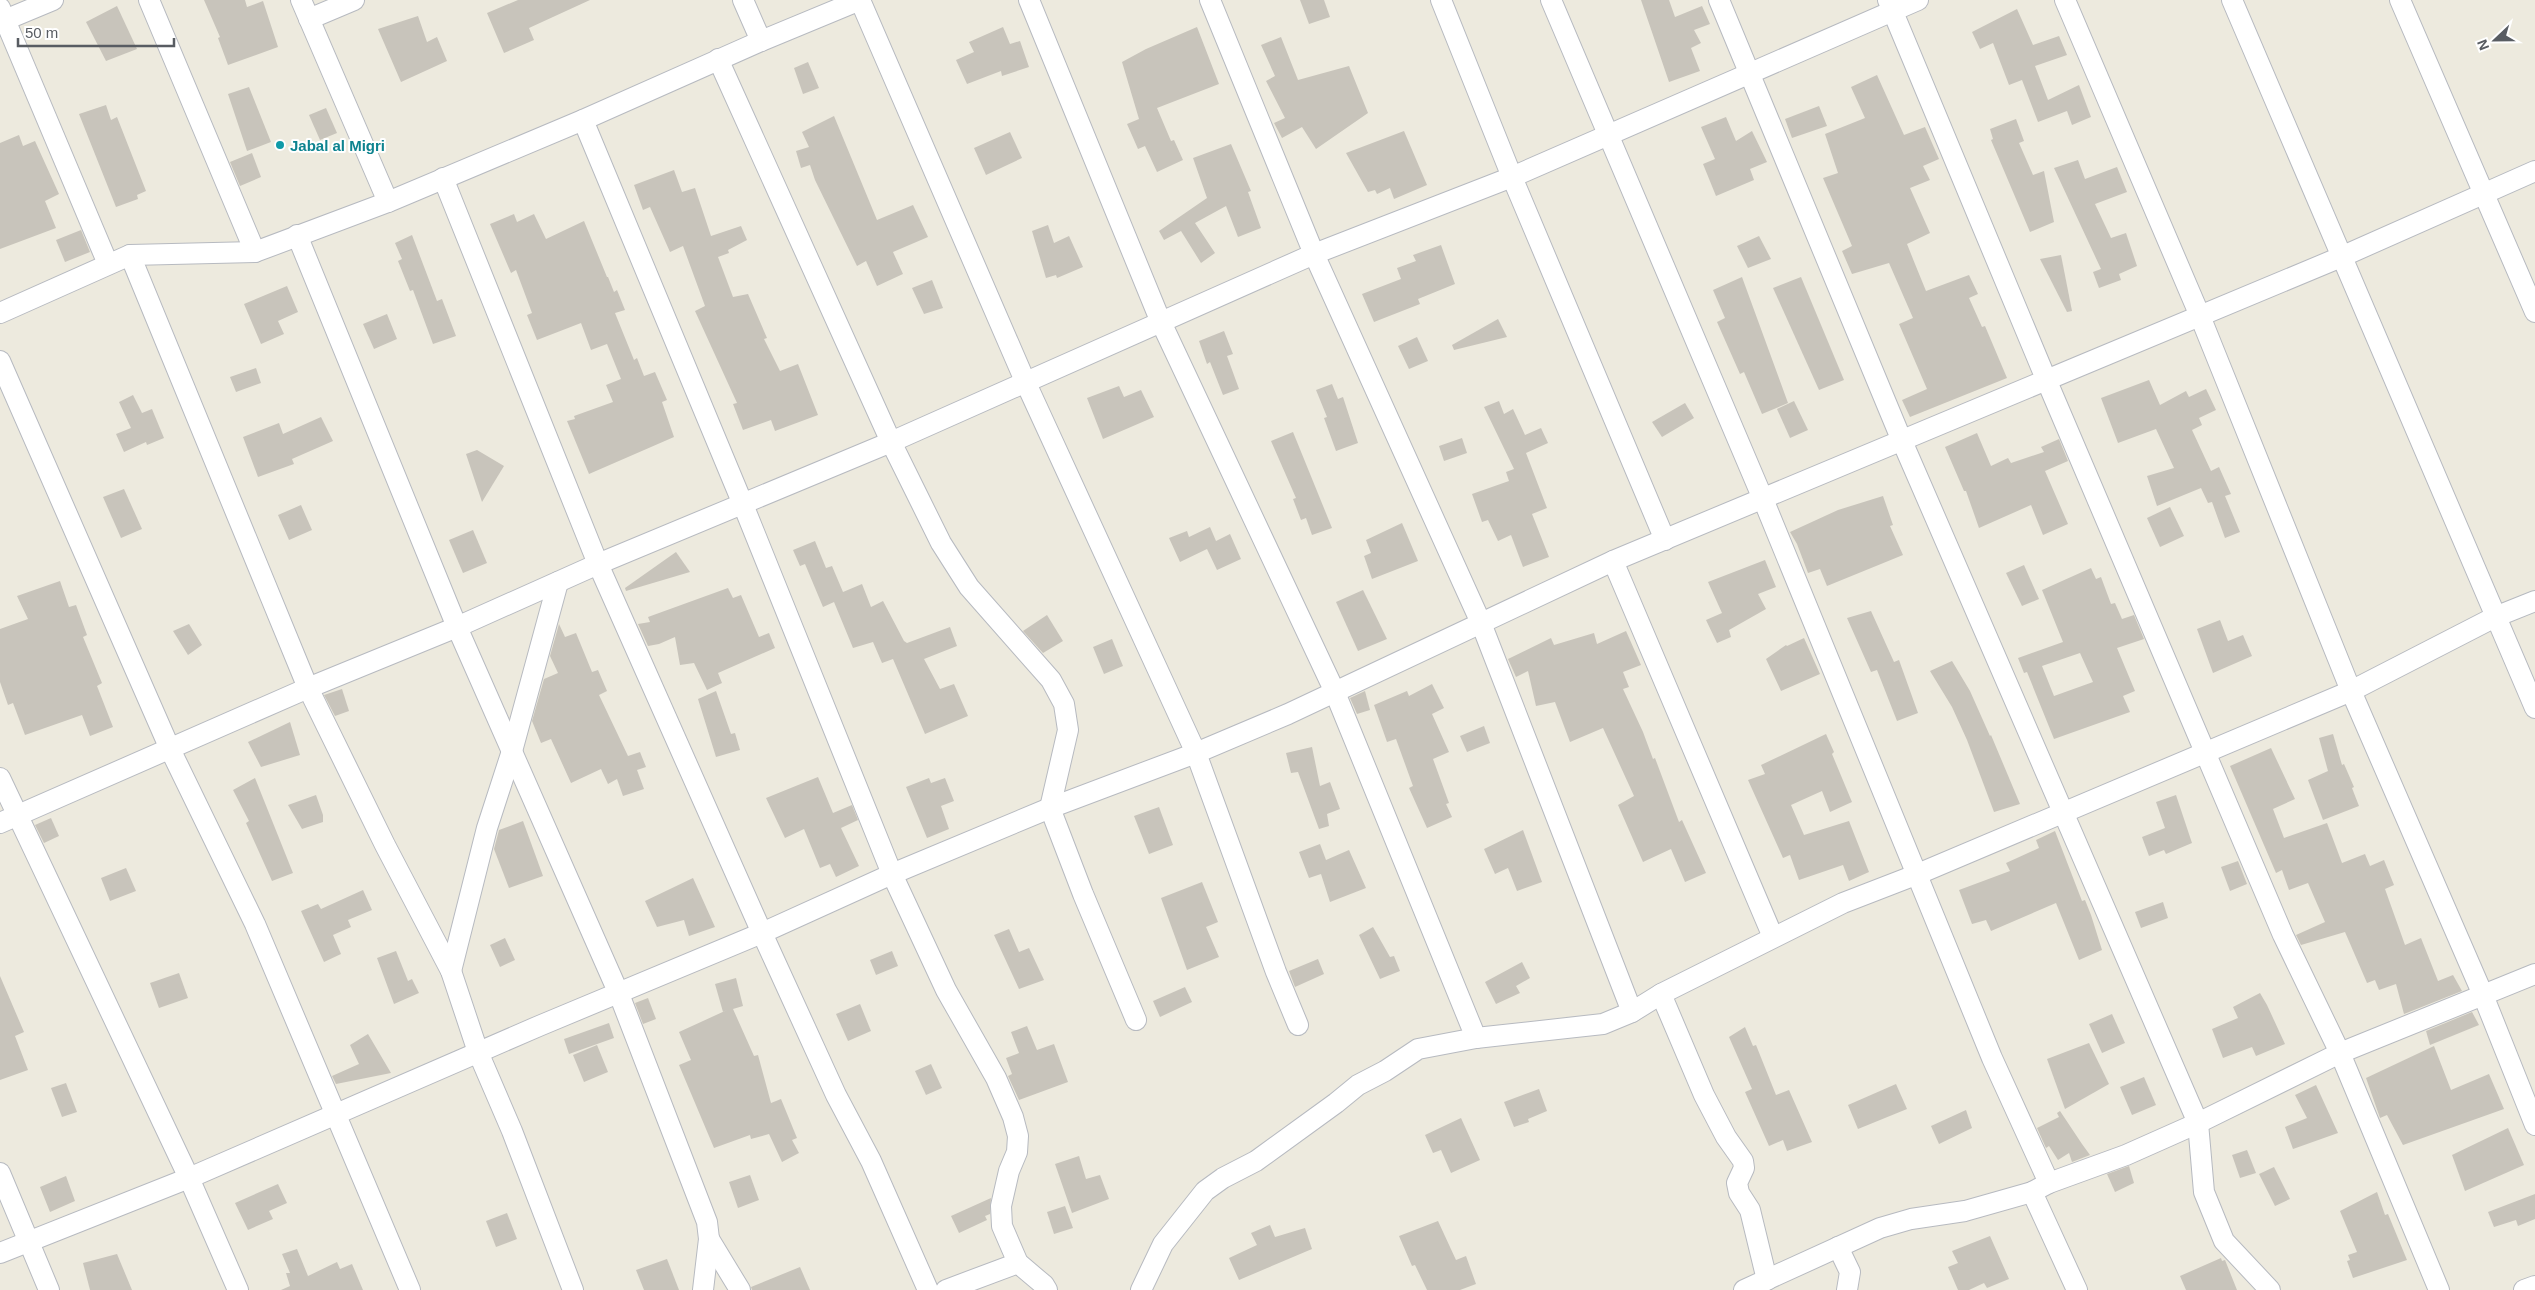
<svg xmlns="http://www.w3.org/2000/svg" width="2535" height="1290" font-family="Helvetica,sans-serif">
<rect width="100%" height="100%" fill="#edeade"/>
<g fill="#c8c4bb" fill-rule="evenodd">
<polygon points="204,0 245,0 247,7 263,1 278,47 228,65 218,38 220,37"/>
<polygon points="518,0 590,0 529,28 534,40 504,53 487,13"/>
<polygon points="1300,0 1324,0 1330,17 1309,24"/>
<polygon points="1641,0 1669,0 1675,17 1702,6 1710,24 1694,30 1701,43 1691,48 1700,71 1669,82"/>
<polygon points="117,6 137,49 106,61 86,22"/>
<polygon points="2017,9 2033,45 2059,36 2067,55 2035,66 2048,100 2079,85 2091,117 2072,125 2067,111 2038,122 2022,80 2009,85 1993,43 1980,49 1972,32"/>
<polygon points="418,16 427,42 437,37 447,61 401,82 378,29"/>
<polygon points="1003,27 1010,44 1020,41 1029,67 1002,76 1001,71 967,84 956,60 974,52 969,42"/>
<polygon points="1197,27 1219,84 1157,108 1171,141 1174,140 1183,160 1157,172 1145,146 1138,149 1127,124 1139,119 1122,62 1146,49"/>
<polygon points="1281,37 1298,80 1349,66 1368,113 1316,149 1302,127 1282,138 1274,123 1285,118 1266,81 1275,76 1261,45"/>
<polygon points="808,62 819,88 803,94 794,68"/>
<polygon points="1877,75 1904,135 1925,127 1939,159 1923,166 1930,180 1910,188 1930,233 1907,244 1915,264 1926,291 1969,275 1978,294 1969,298 1982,327 1985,326 2007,378 1910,417 1902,400 1927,389 1899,324 1913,318 1889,263 1852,274 1842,251 1852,246 1823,178 1838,173 1825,134 1865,118 1851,87"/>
<polygon points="249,87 271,142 247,151 228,94"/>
<polygon points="106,105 111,120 117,117 146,191 137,195 138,199 116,207 79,114"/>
<polygon points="1819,106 1827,126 1792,138 1785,119"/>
<polygon points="326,108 337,133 320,140 309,115"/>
<polygon points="834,116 877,220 913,205 928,237 893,252 903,274 877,286 866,261 857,266 815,180 810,165 801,168 796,151 809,147 802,132"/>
<polygon points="1726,117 1736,141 1752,131 1767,162 1750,169 1754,180 1716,196 1703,164 1715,159 1701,127"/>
<polygon points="2016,119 2024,141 2019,143 2033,175 2044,171 2054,222 2030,232 1991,140 1993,139 1990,129"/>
<polygon points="1404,131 1427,185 1394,199 1390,188 1377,194 1375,190 1368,192 1346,153"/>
<polygon points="1010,132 1022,158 986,175 974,148"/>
<polygon points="19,135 23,146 35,141 59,194 45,201 56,228 0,249 0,143"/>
<polygon points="1231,144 1251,191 1248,192 1261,228 1238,237 1226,206 1195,223 1215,253 1201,263 1181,231 1164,240 1159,231 1207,198 1193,158"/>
<polygon points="252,153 261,177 240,186 230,162"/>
<polygon points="2078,160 2085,179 2117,167 2127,192 2095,204 2111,238 2126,233 2137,266 2119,274 2121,280 2099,288 2093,272 2101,269 2054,168"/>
<polygon points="674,170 682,192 695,188 711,236 741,226 747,240 728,250 729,253 718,257 733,297 748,294 767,338 764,339 780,371 798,364 818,415 775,431 771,420 743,430 733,404 737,403 695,311 705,306 683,246 670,252 650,207 643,210 634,185"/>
<polygon points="514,214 517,222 534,214 546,239 584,221 607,277 608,277 614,292 617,290 625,310 615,313 634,360 637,358 644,376 655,372 667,400 662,402 674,437 589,474 567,421 575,419 574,416 613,402 606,385 621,379 607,344 591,350 581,323 537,340 527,315 532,313 516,270 511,273 490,224"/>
<polygon points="1048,225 1054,243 1069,236 1083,267 1057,278 1056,275 1046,278 1032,231"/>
<polygon points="81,230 90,252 65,262 56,240"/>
<polygon points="412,235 437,301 442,299 456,336 433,344 413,290 410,291 398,261 402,259 395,243"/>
<polygon points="1759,236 1771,259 1748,268 1737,246"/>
<polygon points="1441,245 1455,284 1418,299 1420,304 1374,322 1362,294 1401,279 1397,268 1416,261 1413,255"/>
<polygon points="2061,255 2072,311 2067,312 2040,259"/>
<polygon points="1742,277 1788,403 1762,414 1744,372 1740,374 1717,322 1725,318 1713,290"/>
<polygon points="1801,277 1844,380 1819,390 1773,288"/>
<polygon points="932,280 943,308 924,314 912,288"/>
<polygon points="287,286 298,312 278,321 284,334 261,344 244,304"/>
<polygon points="387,314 397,339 374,349 363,324"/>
<polygon points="1498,319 1507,337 1454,350 1452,345"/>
<polygon points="1224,331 1233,354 1227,356 1239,389 1223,395 1210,362 1207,364 1199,341"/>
<polygon points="1417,337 1428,361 1409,369 1398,346"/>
<polygon points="256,368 261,383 236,392 230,377"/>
<polygon points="2149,380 2160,405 2186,391 2189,397 2206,389 2216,410 2199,418 2202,425 2192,430 2211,471 2219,467 2231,494 2225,496 2240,532 2225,538 2212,502 2208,503 2201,488 2157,506 2147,476 2174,468 2156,429 2118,443 2101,398"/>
<polygon points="1332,384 1338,399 1343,397 1358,443 1336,451 1324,418 1327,417 1316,390"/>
<polygon points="1119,386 1124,397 1141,390 1154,417 1103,439 1087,398"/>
<polygon points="133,395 142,413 152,409 164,438 147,445 146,442 124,452 116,434 131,428 119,402"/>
<polygon points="1499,401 1504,414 1513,409 1525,435 1541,428 1548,443 1526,453 1547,508 1532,514 1549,557 1523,567 1511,535 1498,541 1488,520 1482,522 1472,494 1509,481 1506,472 1514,469 1484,407"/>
<polygon points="1794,401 1808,430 1790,438 1777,409"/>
<polygon points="1685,403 1694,418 1662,437 1652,422"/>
<polygon points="321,417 333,441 292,459 294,464 258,477 243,437 279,423 283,434"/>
<polygon points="1293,432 1332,528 1312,535 1306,518 1301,520 1293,499 1296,498 1271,441"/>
<polygon points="1977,433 1991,466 2008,458 2011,463 2044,452 2041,447 2059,439 2068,461 2045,471 2068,524 2043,535 2031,505 1979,528 1966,491 1964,491 1945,447"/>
<polygon points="1462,438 1467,453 1444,461 1439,446"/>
<polygon points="477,450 504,466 482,502 466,454"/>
<polygon points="124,489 142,529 121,538 103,497"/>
<polygon points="1883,496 1893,525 1890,526 1903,555 1827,586 1820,569 1808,573 1797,544 1790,532 1838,510"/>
<polygon points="301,505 312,530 289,540 278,515"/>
<polygon points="2170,507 2184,536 2160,547 2147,518"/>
<polygon points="1402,523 1418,561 1372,579 1364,556 1371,553 1366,540"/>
<polygon points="1210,527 1216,541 1230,534 1241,559 1217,570 1207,549 1180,562 1169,538 1187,531 1189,537"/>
<polygon points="473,530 487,563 463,573 449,540"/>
<polygon points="815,541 826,568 832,566 843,592 862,584 871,607 883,601 904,641 907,643 950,627 957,646 924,659 940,689 954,684 968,716 925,734 893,659 882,663 873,642 853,648 834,602 823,607 805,564 800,566 793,550"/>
<polygon points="676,552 690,572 626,591 625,588"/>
<polygon points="1765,560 1776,587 1758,594 1766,609 1729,630 1731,637 1717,643 1706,620 1722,613 1708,582"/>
<polygon points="2024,565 2039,599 2022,606 2006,573"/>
<path d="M 2091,568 L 2096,579 L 2101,577 L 2111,604 L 2115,603 L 2122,619 L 2134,615 L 2144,639 L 2117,648 L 2135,691 L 2123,696 L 2130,712 L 2054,739 L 2027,672 L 2024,673 L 2018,658 L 2063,642 L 2042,590 ZM 2080,653 L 2093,682 L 2054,696 L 2042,666 Z"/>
<polygon points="60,581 69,607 76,605 87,635 83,637 102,683 97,686 113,727 90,736 82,715 25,735 13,703 8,705 0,682 0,629 28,619 17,596"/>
<polygon points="728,588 733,598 741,595 759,637 769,633 775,648 718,673 722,683 707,690 694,663 680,665 675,637 659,644 648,646 638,624 650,622 648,617"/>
<polygon points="1363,590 1387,639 1358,651 1336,602"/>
<polygon points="1871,611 1894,662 1899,660 1918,713 1897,721 1877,670 1871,672 1847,618"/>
<polygon points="1047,615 1063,641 1043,653 1023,631"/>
<polygon points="2220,620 2228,641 2243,635 2252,656 2213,673 2197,629"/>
<polygon points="189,624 202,645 188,655 173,631"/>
<polygon points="559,624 565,637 576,633 592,672 598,670 607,691 599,695 628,756 640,752 646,767 637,770 644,789 623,796 617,779 608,784 601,769 571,783 551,739 541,743 532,721 544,679 558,673 550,656"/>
<polygon points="1626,631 1641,665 1623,672 1629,687 1623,689 1643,732 1653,759 1655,758 1679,822 1682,820 1706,873 1685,882 1671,849 1643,862 1618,805 1634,796 1603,728 1570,742 1555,702 1536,706 1528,671 1516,677 1508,659 1551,638 1554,645 1594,633 1597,644"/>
<polygon points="1804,638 1820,674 1781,691 1766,659 1786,645 1787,646"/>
<polygon points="1112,639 1123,666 1104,674 1093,647"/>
<polygon points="1952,661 1970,691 1990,736 1991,735 2020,804 1994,812 1967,740 1952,707 1930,671"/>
<polygon points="1432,684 1444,708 1432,714 1449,752 1433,759 1449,803 1446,804 1452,817 1427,828 1409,788 1413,786 1396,739 1387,742 1374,705 1407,691 1409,696"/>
<polygon points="342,689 349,711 335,716 324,695"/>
<polygon points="716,691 731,734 735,733 740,750 716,757 698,699"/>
<polygon points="1365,691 1370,710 1357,714 1350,698"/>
<polygon points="290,722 300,755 261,767 248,742"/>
<polygon points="1484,726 1490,743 1467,752 1460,736"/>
<polygon points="1826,734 1834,752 1832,754 1852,802 1830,812 1822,791 1791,805 1804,835 1849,821 1869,872 1849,881 1843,865 1799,880 1790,855 1783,858 1748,780 1765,774 1761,765"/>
<polygon points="2333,734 2342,765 2344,764 2354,787 2352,788 2359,806 2323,820 2308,780 2328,771 2319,738"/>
<polygon points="1312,747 1320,786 1330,782 1340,809 1327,814 1329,826 1319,829 1298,772 1291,773 1286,753"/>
<polygon points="2271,748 2295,799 2273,809 2284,838 2327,823 2342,863 2365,854 2370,866 2384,860 2394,885 2385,889 2405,945 2421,938 2438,981 2453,975 2462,991 2404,1014 2396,984 2379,990 2375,980 2367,983 2345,932 2301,945 2296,935 2325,922 2308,883 2289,890 2282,870 2276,873 2230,766"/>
<polygon points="818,777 833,813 852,805 858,820 841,828 859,866 836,877 830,864 820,868 804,829 785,838 766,798"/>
<polygon points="255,778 293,873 272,881 246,823 249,821 233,790"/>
<polygon points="929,778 931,783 945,778 954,801 941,806 949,829 927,838 906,787"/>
<polygon points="316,795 323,815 323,822 302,829 288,805"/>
<polygon points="2176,795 2192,843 2166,854 2164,850 2149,856 2142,837 2165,828 2156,802"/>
<polygon points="1159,807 1173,845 1149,854 1134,816"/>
<polygon points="51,818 59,836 44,843 35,825"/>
<polygon points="523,821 543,876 509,888 494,849 499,830"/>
<polygon points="1523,830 1542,882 1517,891 1508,868 1495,874 1484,849"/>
<polygon points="2055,831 2082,901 2085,900 2091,915 2102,950 2079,960 2056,903 1991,931 1986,920 1972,924 1959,890 2010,871 2006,863 2039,848 2036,840"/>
<polygon points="1320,844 1326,860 1349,850 1366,888 1330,902 1321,874 1309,878 1299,852"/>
<polygon points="2238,861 2247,884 2230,891 2221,867"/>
<polygon points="126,868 136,891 110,901 101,878"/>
<polygon points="693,878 715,927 689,936 684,920 657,927 645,901"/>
<polygon points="1202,882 1218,922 1206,927 1219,957 1187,970 1161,898"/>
<polygon points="363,890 372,910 348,920 351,927 333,935 341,954 324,962 301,911 318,904 321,909"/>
<polygon points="2163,902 2168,918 2141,928 2135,912"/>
<polygon points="1373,927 1390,957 1394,956 1400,971 1380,979 1359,935"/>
<polygon points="1009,929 1019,952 1029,948 1044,980 1019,989 994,935"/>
<polygon points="505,938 515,960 500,967 490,945"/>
<polygon points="396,951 408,981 412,979 419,993 394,1004 377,958"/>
<polygon points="892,951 898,966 876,975 870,960"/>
<polygon points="1318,959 1324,974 1295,987 1289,971"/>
<polygon points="1522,962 1530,978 1516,986 1520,993 1496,1004 1485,982"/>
<polygon points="179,973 188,998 159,1008 150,983"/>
<polygon points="0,976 24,1032 15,1036 28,1070 0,1080"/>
<polygon points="736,978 743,1006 733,1009 754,1056 758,1055 771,1103 781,1099 797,1138 792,1140 799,1153 782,1162 769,1134 751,1139 750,1135 714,1148 679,1065 691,1060 679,1032 727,1010 723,1012 715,984"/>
<polygon points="1185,987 1192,1002 1160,1017 1153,1001"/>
<polygon points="2260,993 2267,1005 2285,1044 2256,1056 2252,1047 2223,1058 2212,1029 2238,1018 2233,1007"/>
<polygon points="648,998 656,1019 643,1024 635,1003"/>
<polygon points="860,1004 871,1031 848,1041 836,1014"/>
<polygon points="2472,1012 2479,1025 2430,1045 2426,1031"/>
<polygon points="2112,1014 2125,1043 2102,1053 2089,1024"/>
<polygon points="609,1023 614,1038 569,1054 564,1039"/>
<polygon points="1027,1026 1037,1050 1054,1044 1068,1082 1019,1100 1008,1076 1012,1074 1006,1058 1019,1053 1011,1032"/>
<polygon points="1745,1027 1753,1046 1756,1045 1776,1095 1789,1090 1812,1142 1787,1151 1783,1140 1769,1146 1745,1092 1752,1089 1729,1037"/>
<polygon points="368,1034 391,1073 336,1084 332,1076 359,1064 350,1045"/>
<polygon points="2089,1043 2109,1084 2065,1109 2047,1059"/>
<polygon points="597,1045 608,1072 584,1082 573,1055"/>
<polygon points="2434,1046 2451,1090 2489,1074 2504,1109 2403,1145 2387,1115 2380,1118 2366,1078"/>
<polygon points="931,1064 942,1088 926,1095 915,1071"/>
<polygon points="2144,1077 2156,1105 2132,1115 2120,1087"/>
<polygon points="66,1083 77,1112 62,1117 51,1088"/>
<polygon points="1896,1084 1907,1109 1858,1129 1848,1105"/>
<polygon points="2316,1085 2338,1133 2293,1149 2285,1127 2307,1118 2295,1095"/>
<polygon points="1539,1089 1547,1111 1528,1119 1529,1122 1514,1127 1504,1102"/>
<polygon points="1966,1110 1972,1128 1939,1144 1931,1126"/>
<polygon points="2060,1111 2082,1144 2090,1155 2072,1162 2069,1153 2058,1160 2049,1146 2046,1148 2037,1128 2059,1117 2057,1113"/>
<polygon points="1461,1118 1480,1160 1451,1173 1441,1150 1433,1153 1425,1135"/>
<polygon points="2508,1128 2524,1165 2465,1191 2452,1155"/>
<polygon points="2247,1150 2256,1173 2240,1178 2232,1155"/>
<polygon points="1079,1156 1086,1179 1100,1175 1109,1199 1072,1213 1055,1164"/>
<polygon points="2129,1166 2134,1183 2115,1192 2107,1174"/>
<polygon points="2274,1167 2290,1199 2275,1206 2259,1174"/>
<polygon points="750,1175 759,1200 738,1208 729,1182"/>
<polygon points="66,1176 75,1201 50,1212 40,1187"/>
<polygon points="278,1184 287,1203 269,1211 273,1219 248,1230 235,1203"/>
<polygon points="2377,1192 2385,1215 2388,1214 2407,1260 2353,1278 2347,1261 2350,1260 2348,1255 2357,1252 2340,1211"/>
<polygon points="2535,1194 2535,1219 2518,1226 2516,1220 2494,1227 2488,1212"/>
<polygon points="991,1198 990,1214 985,1216 987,1220 959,1233 951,1216"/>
<polygon points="1065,1206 1073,1228 1054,1234 1047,1212"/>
<polygon points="507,1213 517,1239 496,1247 486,1221"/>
<polygon points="1438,1221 1456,1260 1466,1256 1476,1284 1460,1290 1427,1290 1415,1265 1412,1266 1399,1236"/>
<polygon points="1270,1225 1275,1237 1305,1228 1312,1249 1239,1280 1229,1258 1257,1245 1251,1233"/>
<polygon points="1990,1236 2009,1279 1987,1288 1984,1283 1969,1290 1958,1290 1948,1267 1958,1263 1952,1251"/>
<polygon points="297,1249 308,1276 337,1262 340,1269 352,1264 363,1290 281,1290 290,1286 286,1273 290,1273 282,1254"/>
<polygon points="117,1254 132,1290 90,1290 83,1263"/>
<polygon points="2221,1258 2222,1261 2225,1260 2237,1290 2186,1290 2180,1276"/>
<polygon points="667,1259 679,1290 644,1290 636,1270"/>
<polygon points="800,1267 810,1290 752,1290 751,1287"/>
</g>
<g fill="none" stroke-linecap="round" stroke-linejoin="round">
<g stroke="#b7bac0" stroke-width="22">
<g id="minor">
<polyline points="149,0 255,252"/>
<polyline points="301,0 388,202"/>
<polyline points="743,0 761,41 860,0"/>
<polyline points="860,0 1025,381 1196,753 1276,972 1298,1025"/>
<polyline points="1029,0 1160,320 1334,690 1476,1038"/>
<polyline points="1210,0 1314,254 1481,623 1632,1012"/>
<polyline points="1441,0 1512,177 1665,540"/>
<polyline points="1551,0 1763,499 1992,1058 2049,1183"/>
<polyline points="1719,0 1902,441 2198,1123 2204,1192 2224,1241 2270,1290"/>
<polyline points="1888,0 2046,379 2283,935 2340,1053 2439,1290"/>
<polyline points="2065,0 2200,316 2351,691 2483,995 2535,1125"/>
<polyline points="2232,0 2535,708"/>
<polyline points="2400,0 2535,312"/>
<polyline points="0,8 108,264"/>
<polyline points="309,19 354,0"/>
<polyline points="5,20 53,0"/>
<polyline points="718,59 891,442 941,543 969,587 1051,680 1064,704 1068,730 1050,808 1083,894 1136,1020"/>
<polyline points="583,120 742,502 892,874 946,990 996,1078 1013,1117 1018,1136 1017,1152 1009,1171 1001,1206 1002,1226 1018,1263 1044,1285 1047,1290"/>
<polyline points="443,178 598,564 762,933 836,1095 871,1161 928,1290"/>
<polyline points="297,235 457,627 619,994 707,1222 709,1239 703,1290"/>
<polyline points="130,255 308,688 385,845 451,971 478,1052 512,1131 573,1290"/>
<polyline points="0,313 130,255 255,252 388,202 583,120 761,41"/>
<polyline points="0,361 170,749 255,924 410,1290"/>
<polyline points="1613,561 1773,937"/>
<polyline points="0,778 189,1178 238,1290"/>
<polyline points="0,823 308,688 457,627 598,564 891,442 1314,254 1512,177 1918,0"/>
<polyline points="451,971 487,828 512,751 558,582"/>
<polyline points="1661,994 1704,1095 1726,1137 1743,1161 1744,1168 1737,1183 1739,1193 1750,1210 1767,1280"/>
<polyline points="0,1173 49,1290"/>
<polyline points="2032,1192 2077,1290"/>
<polyline points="709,1239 740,1290"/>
<polyline points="1838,1247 1850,1272 1847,1290"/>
<polyline points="0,1253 189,1178 539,1026 762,933 892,874 1050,808 1196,753 1288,714 1613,561 2341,257 2535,171"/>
<polyline points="946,1290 1018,1263"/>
<polyline points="1141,1290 1163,1244 1205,1191 1223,1178 1256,1161 1336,1103 1358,1085 1385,1071 1418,1049 1476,1038 1603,1024 1632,1012 1661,994 1843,903 1918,874 2351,691 2495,617 2535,601"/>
<polyline points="1744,1290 1880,1228 1911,1219 1965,1211 2032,1192 2049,1183 2126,1155 2198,1123 2340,1053 2535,974"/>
<polyline points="2524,1290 2535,1286"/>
</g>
</g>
<use href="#minor" stroke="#fff" stroke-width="20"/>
</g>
<circle fill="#0f9aa8" stroke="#fff" stroke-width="2" cx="280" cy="145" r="5"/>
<g text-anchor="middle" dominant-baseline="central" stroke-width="4" stroke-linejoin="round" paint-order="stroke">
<g font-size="15" font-weight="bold" fill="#0d838f" stroke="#fff" text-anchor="start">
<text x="290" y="145">Jabal al Migri</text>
</g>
</g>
<g transform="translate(2495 40) rotate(248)" stroke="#ffffff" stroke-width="4" paint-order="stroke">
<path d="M0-4L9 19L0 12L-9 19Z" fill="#585c62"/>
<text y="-8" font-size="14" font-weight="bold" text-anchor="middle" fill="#585c62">N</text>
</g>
<path d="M18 38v8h156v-8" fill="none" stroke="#585c62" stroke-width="2.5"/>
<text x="25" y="38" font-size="15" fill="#585c62" stroke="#ffffff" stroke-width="4" paint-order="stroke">50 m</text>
</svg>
